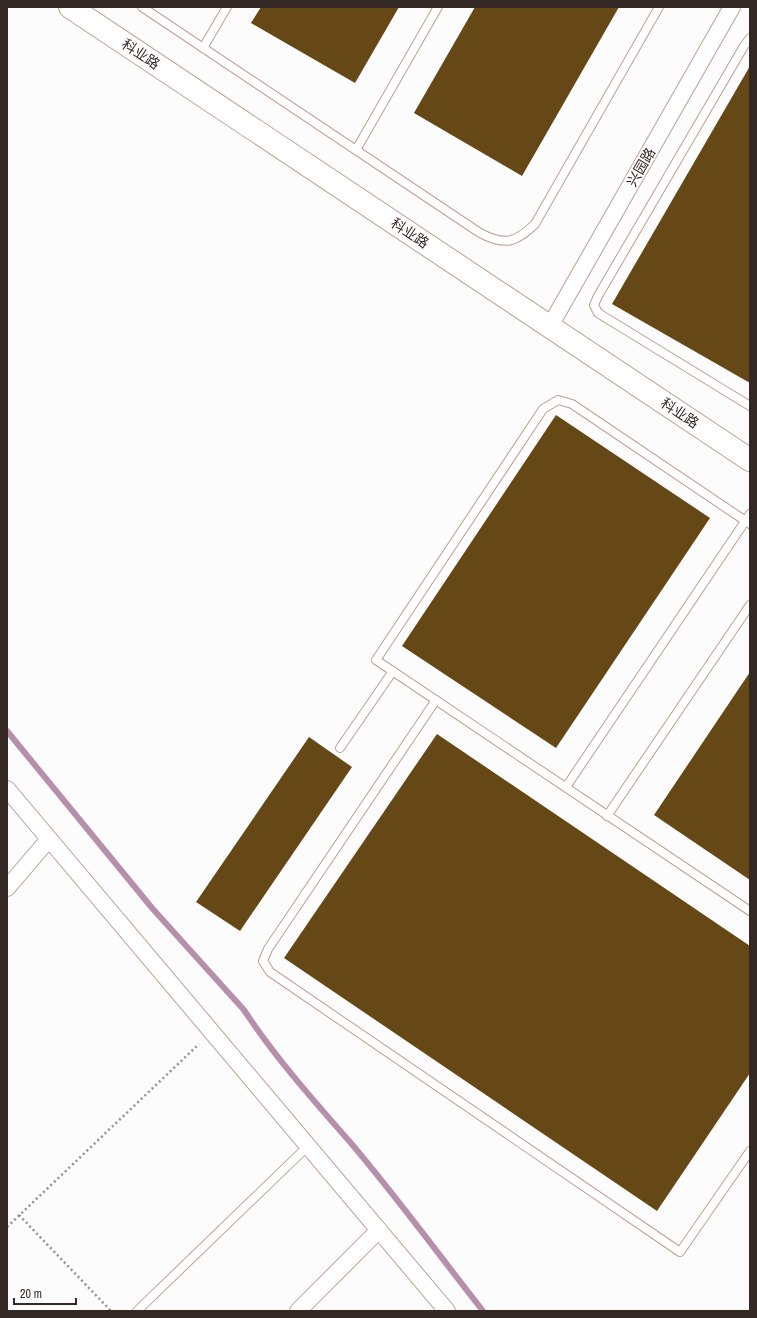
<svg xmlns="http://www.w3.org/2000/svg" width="757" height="1318" font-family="'Archivo Narrow','Noto Sans SC',sans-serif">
<rect width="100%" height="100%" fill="#fcfcfc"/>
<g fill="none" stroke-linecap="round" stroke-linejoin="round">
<path stroke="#b690ab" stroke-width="6" d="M 7,731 L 152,908 L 244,1010 C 275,1057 313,1100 350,1142 C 396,1196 439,1255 483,1311"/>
</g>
<g fill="#664716">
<polygon points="261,7 399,7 355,83 251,23"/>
<polygon points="475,7 619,7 522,176 414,113"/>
<polygon points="750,66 750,383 612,304"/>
<polygon points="556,415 710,518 556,748 402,646"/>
<polygon points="750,672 750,880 654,815"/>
<polygon points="437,734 750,946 750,1073 657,1211 284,958"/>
<polygon points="309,737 352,767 240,931 196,902"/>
</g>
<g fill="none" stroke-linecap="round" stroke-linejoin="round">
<g stroke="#bd9f94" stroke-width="10">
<g id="lane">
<path d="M 142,7 L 480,233 C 505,246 515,243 535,224 L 659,7"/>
<polyline points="750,38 744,46 598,296 594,305 598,313 750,406"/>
<polyline points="203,48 227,7"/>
<polyline points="356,150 438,7"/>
<polyline points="750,524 572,404 558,400 543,409 376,660 750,911"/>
<polyline points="436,700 268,949 263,961 270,972 680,1252 750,1151"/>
<polyline points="340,748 393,671"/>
<polyline points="566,787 750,514"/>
<polyline points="607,816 750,605"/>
<polyline points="137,1311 308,1146"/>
</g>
</g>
<g stroke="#bd9f94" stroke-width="18">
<g id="street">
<polyline points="550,326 732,7"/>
<polyline points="7,789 447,1311"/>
<polyline points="7,888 49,839"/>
<polyline points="298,1311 379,1230"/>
</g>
</g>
<g stroke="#bd9f94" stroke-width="24">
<polyline id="secondary" points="70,7 750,460"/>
</g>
<g stroke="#958f8d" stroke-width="2.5" stroke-dasharray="2 3" stroke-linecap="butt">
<polyline points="19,1215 111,1311"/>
<polyline points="7,1227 199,1044"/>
</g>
<use href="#lane" stroke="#fff" stroke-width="8"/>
<use href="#street" stroke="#fff" stroke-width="16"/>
<use href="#secondary" stroke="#fff" stroke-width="22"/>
</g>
<g text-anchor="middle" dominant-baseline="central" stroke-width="4" stroke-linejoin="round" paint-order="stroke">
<g font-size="14" fill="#342824" stroke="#fcfcfc">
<text transform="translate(141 54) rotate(34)">科业路</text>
<text transform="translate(641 167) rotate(-60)">兴园路</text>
<text transform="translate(410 233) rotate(34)">科业路</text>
<text transform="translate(680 413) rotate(34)">科业路</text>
</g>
</g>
<rect width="757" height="1318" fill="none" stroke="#342824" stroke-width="16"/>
<path d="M14 1298v6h62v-6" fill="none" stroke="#342824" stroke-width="2"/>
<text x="20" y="1298" font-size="12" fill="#342824" stroke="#fcfcfc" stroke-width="3" paint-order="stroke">20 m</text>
</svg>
